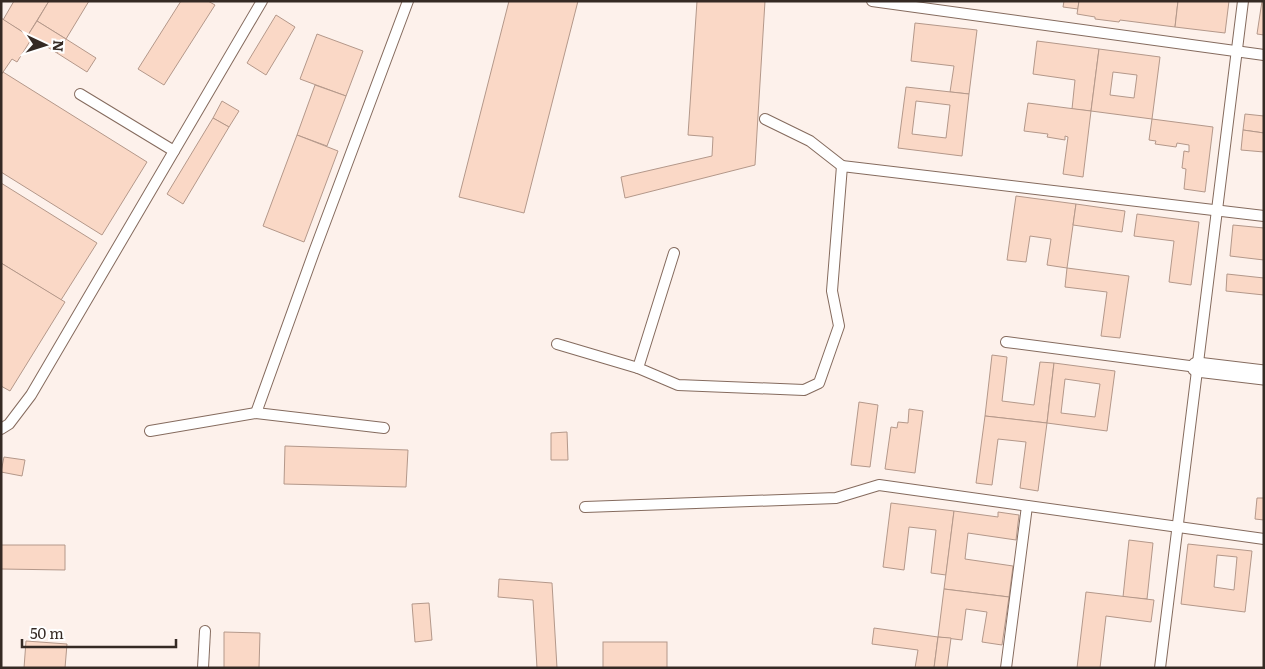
<svg xmlns="http://www.w3.org/2000/svg" width="1265" height="669" font-family="Literata,serif">
<rect width="100%" height="100%" fill="#fdf1eb"/>
<g fill="#fad8c6" stroke="#b4988a" fill-rule="evenodd">
<polygon points="14,1 49,1 28,35 3,20"/>
<polygon points="49,1 89,1 66,39 37,21"/>
<polygon points="181,1 208,1 215,5 164,85 138,69"/>
<polygon points="509,1 578,1 524,213 459,197"/>
<polygon points="697,1 765,1 755,165 625,198 621,177 712,156 713,137 688,135"/>
<polygon points="1064,1 1079,1 1078,9 1063,7"/>
<polygon points="1079,1 1178,1 1175,27 1120,20 1119,22 1095,19 1095,17 1077,14"/>
<polygon points="1178,1 1229,1 1225,33 1175,27"/>
<polygon points="1262,1 1264,1 1264,35 1257,34"/>
<polygon points="276,15 295,27 266,75 247,63"/>
<polygon points="1,18 32,38 17,62 12,59 1,75"/>
<polygon points="37,21 66,39 57,53 28,35"/>
<polygon points="915,23 977,30 969,94 950,92 954,66 911,61"/>
<polygon points="317,34 363,51 346,96 300,79"/>
<polygon points="66,39 96,58 87,72 57,53"/>
<polygon points="1037,41 1099,49 1091,111 1072,109 1075,80 1033,74"/>
<path d="M 1099,49 L 1160,57 L 1152,119 L 1091,111 ZM 1113,72 L 1137,75 L 1134,98 L 1110,95 Z"/>
<polygon points="3,72 147,162 102,235 1,172 1,75"/>
<polygon points="315,85 346,96 327,146 297,135"/>
<path d="M 906,87 L 969,94 L 962,156 L 898,148 ZM 916,101 L 950,105 L 946,138 L 912,134 Z"/>
<polygon points="222,101 239,111 229,127 213,118"/>
<polygon points="1028,103 1091,111 1083,177 1063,174 1068,137 1065,136 1065,140 1047,137 1048,134 1024,131"/>
<polygon points="1245,114 1264,116 1264,133 1243,130"/>
<polygon points="213,118 229,127 183,204 167,194"/>
<polygon points="1152,119 1213,127 1205,192 1184,189 1186,169 1182,168 1184,151 1189,152 1189,145 1177,143 1176,147 1155,144 1156,141 1149,140"/>
<polygon points="1243,130 1264,133 1264,152 1241,150"/>
<polygon points="297,135 338,151 304,242 263,226"/>
<polygon points="1,183 97,243 61,300 1,263"/>
<polygon points="1016,196 1076,204 1067,268 1047,265 1051,239 1030,236 1026,262 1007,260"/>
<polygon points="1076,204 1125,211 1122,232 1073,225"/>
<polygon points="1137,214 1199,222 1191,285 1169,282 1174,241 1134,236"/>
<polygon points="1233,225 1264,228 1264,260 1230,256"/>
<polygon points="1,263 65,302 10,391 1,386"/>
<polygon points="1067,268 1129,276 1120,338 1101,336 1107,292 1065,287"/>
<polygon points="1227,274 1264,278 1264,295 1226,291"/>
<polygon points="992,355 1007,357 1002,401 1034,405 1040,362 1054,363 1047,423 985,416"/>
<path d="M 1054,363 L 1115,371 L 1107,431 L 1047,423 ZM 1065,379 L 1100,384 L 1095,417 L 1061,413 Z"/>
<polygon points="859,402 878,405 870,467 851,465"/>
<polygon points="909,409 923,411 915,473 885,469 891,427 897,428 898,422 908,423"/>
<polygon points="985,416 1047,423 1038,491 1020,488 1026,442 998,439 992,485 976,483"/>
<polygon points="567,432 568,460 551,460 551,433"/>
<polygon points="285,446 408,450 406,487 284,484"/>
<polygon points="4,457 25,460 22,476 1,472"/>
<polygon points="1257,498 1264,498 1264,520 1255,519"/>
<polygon points="891,503 954,511 946,575 931,573 936,530 909,527 904,570 883,567"/>
<polygon points="954,511 998,517 998,512 1019,515 1016,540 968,533 965,559 1013,566 1009,597 944,589"/>
<polygon points="1129,540 1153,543 1147,599 1123,597"/>
<path d="M 1188,544 L 1252,551 L 1245,612 L 1181,604 ZM 1217,555 L 1237,557 L 1234,590 L 1214,587 Z"/>
<polygon points="1,545 65,545 65,570 1,569"/>
<polygon points="499,579 552,583 557,668 537,668 533,600 498,597"/>
<polygon points="944,589 1009,597 1002,645 982,642 987,612 966,609 962,640 938,637"/>
<polygon points="1086,592 1154,600 1151,622 1106,616 1100,668 1077,668"/>
<polygon points="429,603 432,640 415,642 412,604"/>
<polygon points="874,628 938,637 934,668 915,668 918,650 872,644"/>
<polygon points="224,632 260,633 259,668 224,668"/>
<polygon points="938,637 951,638 947,668 934,668"/>
<polygon points="26,641 67,644 65,668 24,668"/>
<rect x="603" y="642" width="64" height="26"/>
</g>
<g fill="none" stroke-linecap="round" stroke-linejoin="round">
<g stroke="#856b5e" stroke-width="12">
<g id="service">
<polyline points="872,1 1264,55"/>
<polyline points="80,94 174,151"/>
<polyline points="765,119 810,141 842,166"/>
<polyline points="674,253 638,368 678,385 804,390 819,383 839,326 832,291 842,166 1264,216"/>
<polyline points="1006,342 1197,367"/>
<polyline points="557,344 638,368"/>
<polyline points="384,428 256,413 314,252 408,1"/>
<polyline points="1,429 9,424 31,395 262,1"/>
<polyline points="150,431 256,413"/>
<polyline points="585,507 836,498 879,485 1264,539"/>
<polyline points="203,668 205,631"/>
<polyline points="1006,668 1027,506"/>
<polyline points="1160,668 1243,1"/>
</g>
</g>
<g stroke="#856b5e" stroke-width="21">
<polyline id="minor" points="1197,367 1264,375"/>
</g>
<use href="#service" stroke="#fff" stroke-width="10"/>
<use href="#minor" stroke="#fff" stroke-width="19"/>
</g>
<rect width="1265" height="669" fill="none" stroke="#352a24" stroke-width="5"/>
<g transform="translate(45 45) rotate(94)" stroke="#ffffff" stroke-width="4" paint-order="stroke">
<path d="M0-4L9 19L0 12L-9 19Z" fill="#352a24"/>
<text y="-8" font-size="14" font-weight="bold" text-anchor="middle" fill="#352a24">N</text>
</g>
<path d="M22 639v8h154v-8" fill="none" stroke="#352a24" stroke-width="2.5"/>
<text x="30" y="639" font-size="15" fill="#352a24" stroke="#ffffff" stroke-width="4" paint-order="stroke">50 m</text>
</svg>
